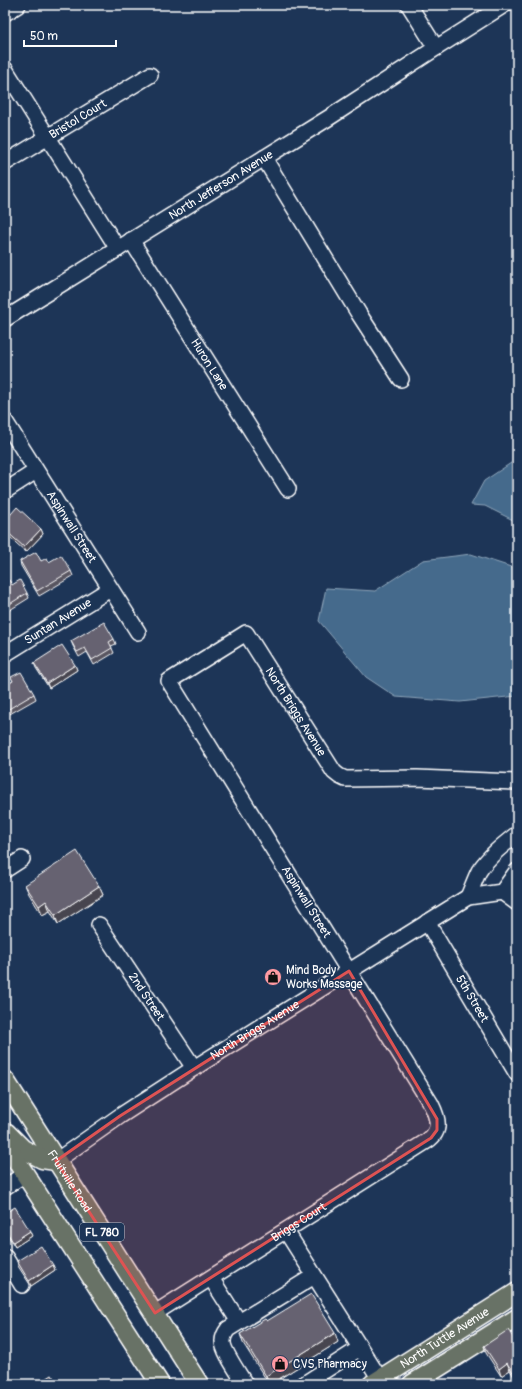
<svg xmlns="http://www.w3.org/2000/svg" width="522" height="1389" font-family="Pangolin,sans-serif">
<rect width="100%" height="100%" fill="#1d3557"/>
<filter id="ink" filterUnits="userSpaceOnUse"><feTurbulence type="fractalNoise" baseFrequency=".025" numOctaves="2"/><feDisplacementMap in="SourceGraphic" scale="8" xChannelSelector="R" yChannelSelector="G"/><feConvolveMatrix kernelMatrix="1 2 1 2 8 2 1 2 1" color-interpolation-filters="sRGB"/></filter>
<g filter="url(#ink)">
<g fill="#456a8c" stroke="#8fa6ba">
<polygon points="517,459 517,522 485,506 471,505 484,481"/>
<polygon points="471,554 517,569 517,696 460,702 396,697 366,677 319,621 326,588 375,591 423,560"/>
</g>
<g fill="none" stroke-linecap="round" stroke-linejoin="round">
<g stroke="#fff" stroke-width="18">
<g id="minor">
<polyline points="409,5 436,48"/>
<polyline points="5,13 18,5"/>
<polyline points="5,69 118,249"/>
<polyline points="264,158 359,314 401,379"/>
<path id="s1" d="M 5,163 L 150,75"/>
<path id="s2" d="M 131,240 L 288,489"/>
<path id="s3" d="M 5,319 L 330,117 L 436,48 L 504,5"/>
<path id="s4" d="M 5,421 L 138,632"/>
<polyline points="5,491 36,471"/>
<path id="s5" d="M 5,654 L 110,589"/>
<polyline points="5,870 22,859"/>
<polyline points="502,892 517,903"/>
<path d="M 468,897 C 472,888 475,879 479,871 C 489,856 503,845 517,834"/>
<path id="s6" d="M 427,922 L 517,1074"/>
<path id="s7" d="M 99,925 L 194,1068"/>
<path id="s8" d="M 56,1161 L 120,1116 L 194,1068 L 468,897 L 502,892 L 517,871"/>
<polyline points="5,1187 25,1174"/>
<polyline points="286,1231 380,1379"/>
<polyline points="5,1257 22,1285"/>
<polyline points="211,1278 239,1322"/>
<path id="s9" d="M 155,1313 L 427,1141 C 442,1131 438,1118 431,1104 L 169,681 L 246,633 L 334,772 L 339,776 L 345,779 L 417,778 L 517,782"/>
<path d="M 245,1384 C 240,1375 222,1350 223,1341 C 223,1336 225,1333 228,1329 L 314,1276"/>
<polyline points="304,1384 360,1348"/>
</g>
</g>
<g stroke="#fff" stroke-width="21">
<g id="major">
<path id="s10" d="M 5,1080 L 199,1384"/>
<polyline points="6,1132 23,1149 42,1159 56,1161"/>
<polyline points="5,1143 160,1384"/>
<path id="s11" d="M 372,1384 L 517,1292"/>
<polyline points="412,1384 517,1318"/>
</g>
</g>
<use href="#minor" stroke="#1d3557" stroke-width="15"/>
<use href="#major" stroke="#687266" stroke-width="18"/>
</g>
<g fill="#585461" stroke="#fff">
<polygon points="5,521 41,529 43,534 26,552 5,533"/>
<polygon points="20,561 41,561 49,562 71,571 73,576 39,596 21,566"/>
<polygon points="5,582 12,585 27,593 29,598 5,613"/>
<polygon points="114,639 116,644 111,646 114,653 94,665 87,652 79,657 73,646 71,641"/>
<polygon points="34,663 75,665 77,670 49,688 36,668"/>
<polygon points="11,677 34,694 36,699 8,715 5,709 5,686 13,681"/>
<polygon points="25,885 99,886 103,895 58,924 50,911 42,915 29,894"/>
<polygon points="5,1213 32,1236 15,1247 5,1231"/>
<polygon points="17,1261 53,1265 55,1270 31,1286 18,1266"/>
<polygon points="267,1321 338,1342 271,1384 269,1384 243,1343 240,1334"/>
<polygon points="517,1343 517,1382 510,1370 501,1376 486,1353 484,1346"/>
</g>
<g fill="#47454f" stroke="#fff">
<polygon points="41,529 43,534 26,552 24,547"/>
<polygon points="75,665 77,670 49,688 47,683"/>
<polygon points="99,886 103,895 58,924 55,915"/>
<polygon points="46,901 50,911 42,915 39,906"/>
<polygon points="30,1231 32,1236 15,1247 13,1242"/>
<polygon points="53,1265 55,1270 31,1286 29,1281"/>
<polygon points="335,1333 338,1342 271,1384 269,1384 266,1376"/>
<polygon points="507,1363 510,1370 501,1376 499,1369"/>
</g>
<g fill="#666271" stroke="#fff">
<polygon points="17,507 41,529 24,547 5,530 5,521"/>
<polygon points="36,552 41,561 47,558 49,562 61,555 71,571 37,591 20,561"/>
<polygon points="9,580 12,585 20,580 27,593 5,607 5,582"/>
<polygon points="104,622 114,639 109,642 112,648 92,660 85,648 77,652 71,641"/>
<polygon points="62,645 75,665 47,683 34,663"/>
<polygon points="21,672 34,694 7,710 5,707 5,686 13,681 11,677"/>
<polygon points="77,851 99,886 55,915 46,901 39,906 25,885"/>
<polygon points="15,1207 30,1231 13,1242 5,1229 5,1213"/>
<polygon points="41,1246 53,1265 29,1281 17,1261"/>
<polygon points="311,1294 335,1333 266,1376 240,1334 265,1319 267,1321"/>
<polygon points="508,1330 517,1343 517,1377 516,1377 507,1363 499,1369 484,1346"/>
<polygon points="52,1375 58,1384 38,1384"/>
</g>
</g>
<path fill="#de5353" fill-opacity="0.2" stroke="#de5353" stroke-width="3" stroke-linejoin="round" d="M 349,971 L 437,1119 L 437,1130 L 431,1138 L 155,1313 L 56,1161 L 120,1116 Z"/>
<defs>
<g id="shop-disc" transform="scale(0.9)"><circle r="9.5" fill="#ff9aa2" stroke="#1d3557"/><path d="M-5-2.5h2.3a2.7 3.5 0 0 1 5.4 0H5L5.5 6h-11ZM-1.5-2.5h3a1.5 2.3 0 0 0-3 0Z" fill="#111"/></g>
</defs>
<g fill-rule="evenodd">
<use href="#shop-disc" x="273" y="977"/>
<use href="#shop-disc" x="280" y="1364"/>
</g>
<g text-anchor="middle" dominant-baseline="central" stroke-width="3.5" stroke-linejoin="round" paint-order="stroke">
<rect fill="#1d3557" stroke="#bbc2cd" stroke-width="1" x="80" y="1223" width="44" height="18" rx="3"/>
<g font-size="11" font-weight="bold" fill="#fff">
<text x="102" y="1232">FL 780</text>
</g>
<g font-size="12" fill="#fff" stroke="#1d3557">
<text stroke="none"><textPath href="#s1" startOffset="85">Bristol Court</textPath></text>
<text stroke="none"><textPath href="#s3" startOffset="254">North Jefferson Avenue</textPath></text>
<text stroke="none"><textPath href="#s2" startOffset="147">Huron Lane</textPath></text>
<text stroke="none"><textPath href="#s4" startOffset="125">Aspinwall Street</textPath></text>
<text stroke="none"><textPath href="#s5" startOffset="62">Suntan Avenue</textPath></text>
<text stroke="none"><textPath href="#s9" startOffset="1045">North Briggs Avenue</textPath></text>
<text transform="translate(306 902) rotate(58)">Aspinwall Street</text>
<text stroke="none"><textPath href="#s7" startOffset="86">2nd Street</textPath></text>
<text stroke="none"><textPath href="#s6" startOffset="89">5th Street</textPath></text>
<text stroke="none"><textPath href="#s8" startOffset="238">North Briggs Avenue</textPath></text>
<text stroke="none"><textPath href="#s10" startOffset="120">Fruitville Road</textPath></text>
<text stroke="none"><textPath href="#s9" startOffset="170">Briggs Court</textPath></text>
<text stroke="none"><textPath href="#s11" startOffset="86">North Tuttle Avenue</textPath></text>
</g>
<g font-size="12" fill="#fff" stroke="#1d3557" text-anchor="start">
<text x="286" y="970">Mind Body<tspan x="286" dy="14">Works Massage</tspan></text>
<text x="293" y="1364">CVS Pharmacy</text>
</g>
</g>
<rect width="522" height="1389" fill="none" stroke="#1d3557" stroke-width="20"/>
<rect x="10" y="10" width="502" height="1369" fill="none" stroke="#fff" stroke-width="1.5" filter="url(#ink)"/>
<path d="M24 40v6h92v-6" fill="none" stroke="#ffffff" stroke-width="2"/>
<text x="30" y="40" font-size="12" fill="#ffffff" stroke="#1d3557" stroke-width="3" paint-order="stroke">50 m</text>
</svg>
